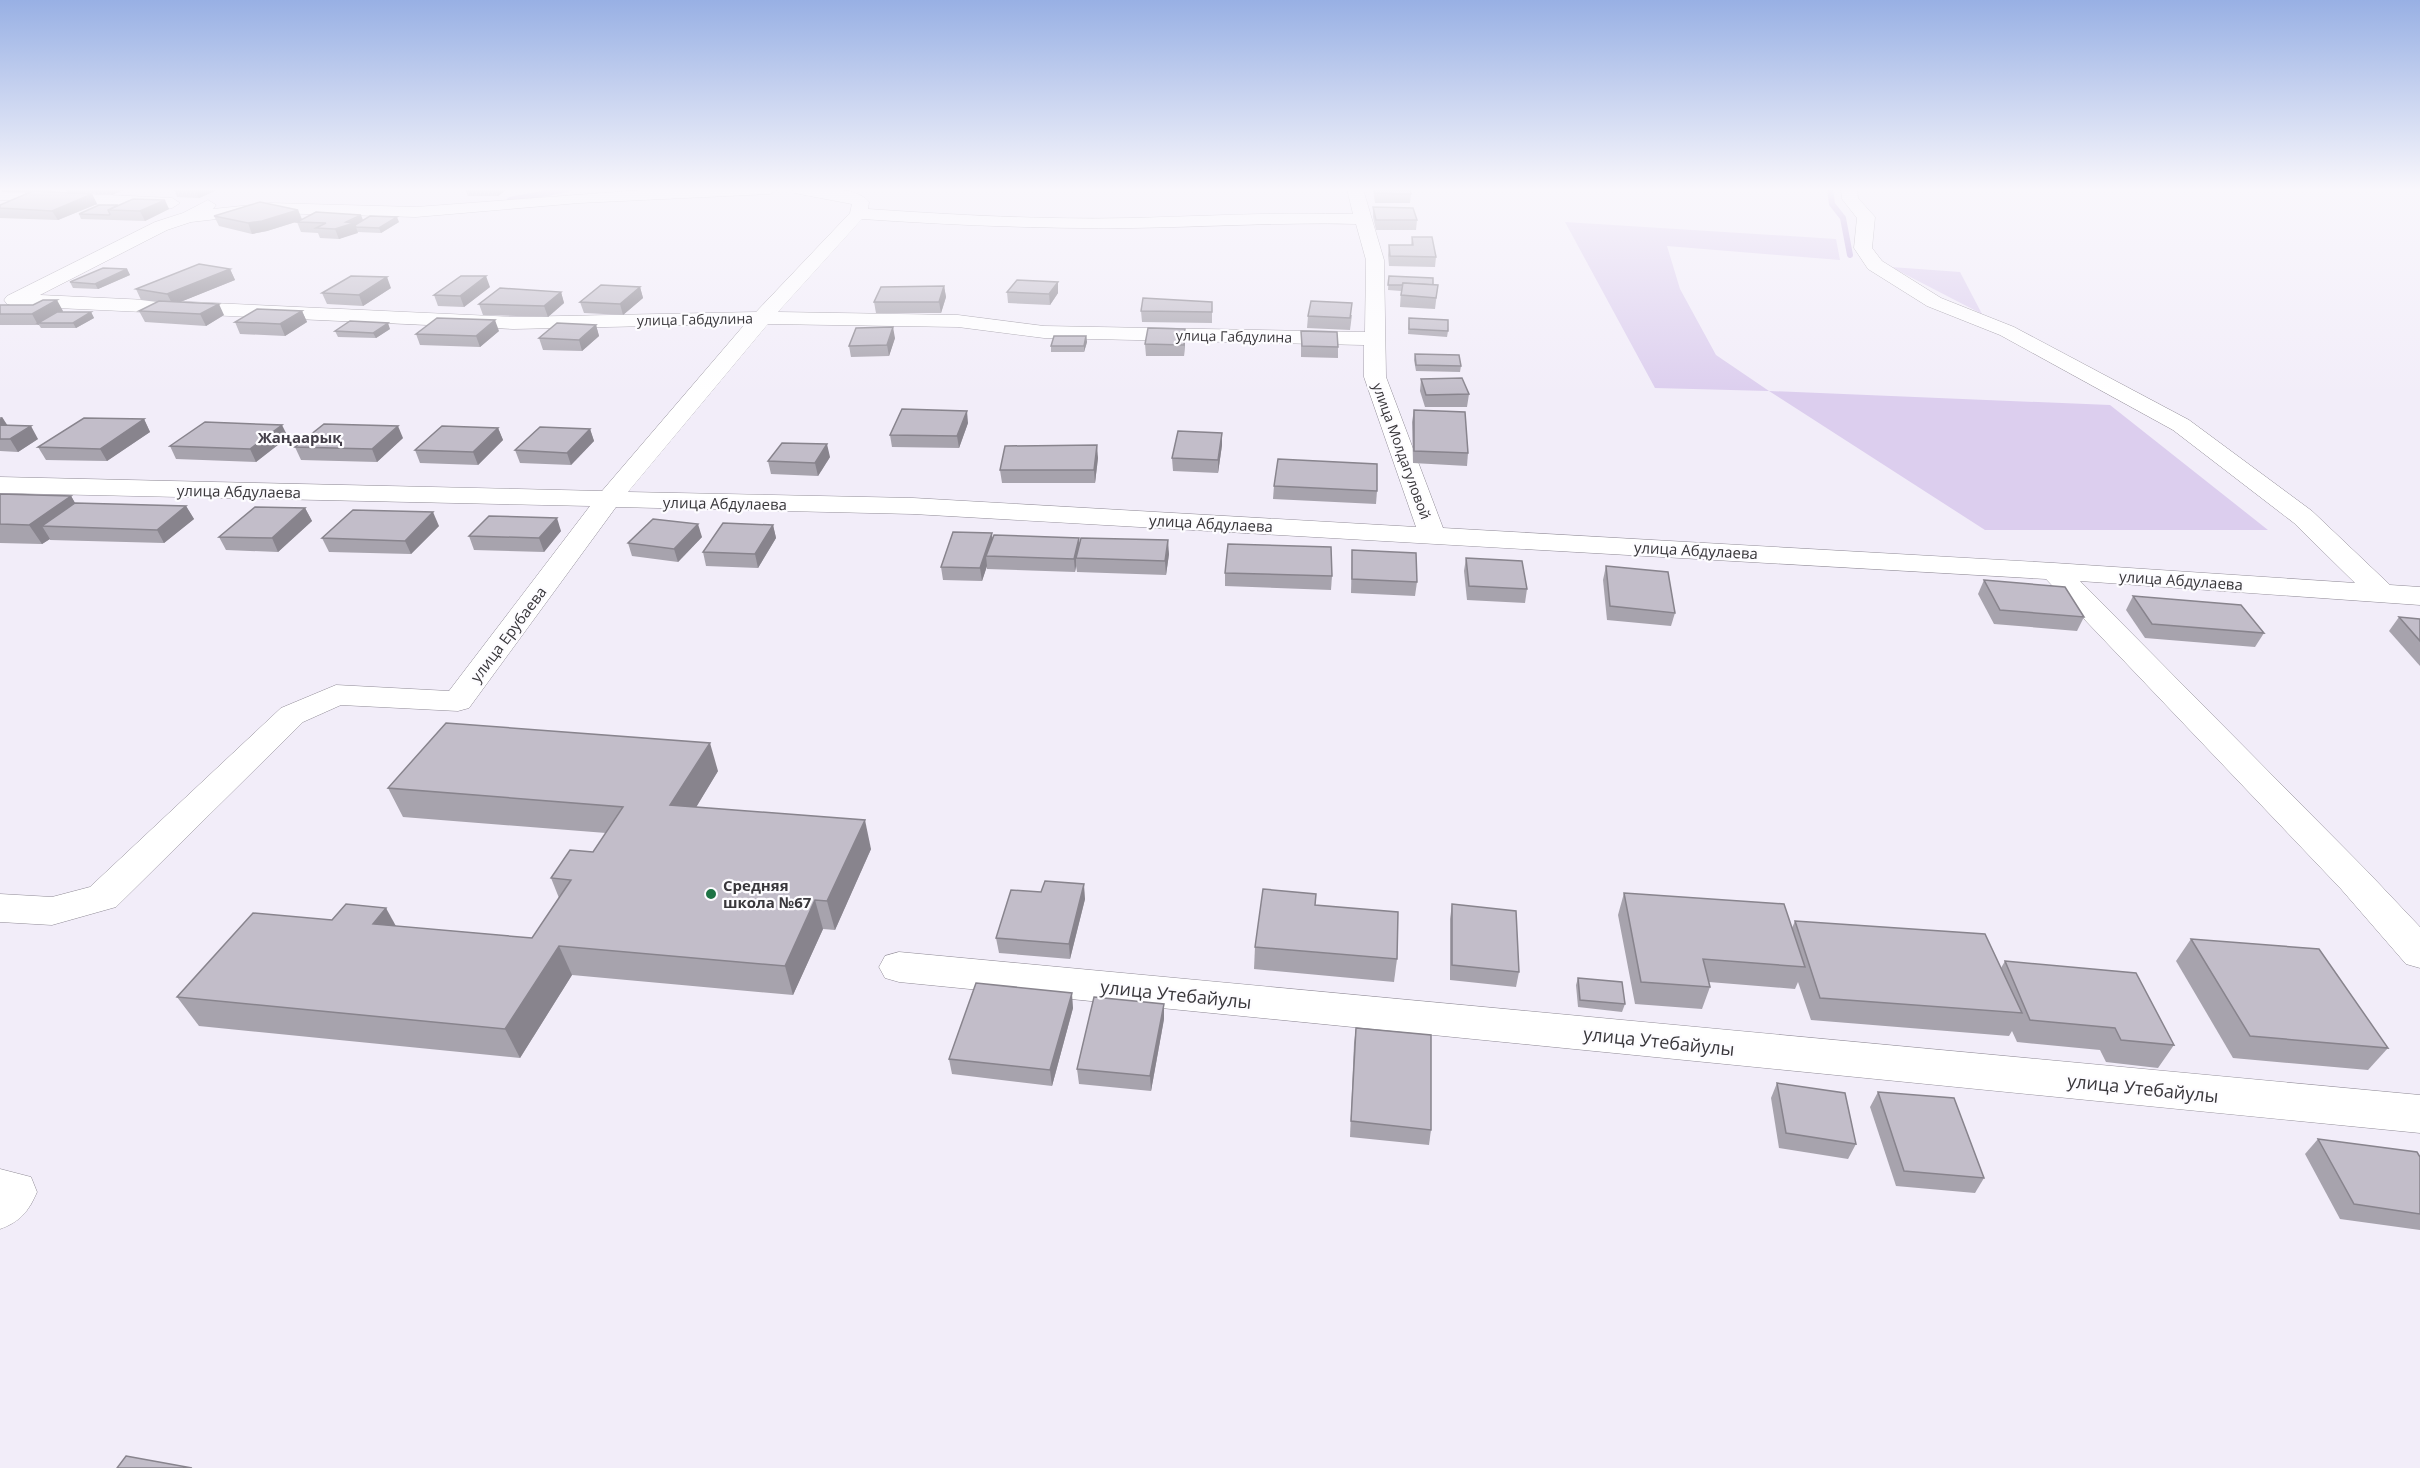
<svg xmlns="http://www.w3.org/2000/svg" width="2420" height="1468" font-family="'Open Sans',sans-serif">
<rect width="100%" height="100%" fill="#f2edf9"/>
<g fill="#dcceee">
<polygon points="1565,222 1836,239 1840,260 1667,246 1680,289 1716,355 1769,391 2110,405 2268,530 1985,530 1769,391 1655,388"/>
<polygon points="1891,267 1960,272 1982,314"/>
</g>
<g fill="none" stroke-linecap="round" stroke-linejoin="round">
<g stroke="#c0a9dd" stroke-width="6">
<polyline points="1830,189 1832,204 1843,218 1850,255"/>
<polyline points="510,200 568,189"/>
</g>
<g stroke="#908b96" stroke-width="1">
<g id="street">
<path d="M 656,189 L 778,189 L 770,194 L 579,203 L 416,217 L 270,213 L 191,222 L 167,230 L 40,295 L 513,317 L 756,312 L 850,213 L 852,204 L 794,193 L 792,189 C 812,189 856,185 869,202 L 868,209 C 956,215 1045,220 1133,218 C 1207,216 1280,212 1353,214 L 1347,189 L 1363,189 L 1384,260 L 1386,377 L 1443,528 L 2054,563 L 2355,583 L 2294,523 L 2173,430 L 2000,335 L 1927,306 L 1868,269 L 1854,248 L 1857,218 L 1842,199 L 1841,189 L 1857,189 L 1858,198 L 1875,217 L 1872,248 L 1882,261 L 1941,298 L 2014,327 L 2189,420 L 2312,511 L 2390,585 L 2420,587 L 2420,605 L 2080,581 L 2367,871 L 2420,927 L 2420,968 L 2406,964 L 2341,889 L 2046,579 L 913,514 L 616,507 L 469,708 L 458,711 L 341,705 L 303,722 L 116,907 L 52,925 L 0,922 L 0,894 L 52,897 L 90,887 L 281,708 L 336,685 L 449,691 L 590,506 L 0,493 L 0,477 L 602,491 L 745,324 L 513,329 L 14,306 L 7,304 L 4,300 L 7,296 L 155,222 L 183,213 L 208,200 L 216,205 L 213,209 L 270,203 L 416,207 ZM 862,219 C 952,225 1042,229 1132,228 C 1207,227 1281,222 1356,224 L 1366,260 L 1365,332 L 1044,326 L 958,315 L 778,312 ZM 768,324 L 958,327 L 1044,338 L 1364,345 L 1364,377 L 1416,527 L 913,498 L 628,492 Z"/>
<polygon points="0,190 172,198 180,203 172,208 0,200"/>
<polygon points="899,952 2420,1095 2420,1133 899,982 885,978 879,967 885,956"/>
<path d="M 0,1169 L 31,1177 L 37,1192 C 29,1211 20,1222 0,1229 Z"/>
</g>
</g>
<use href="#street" fill="#fff" fill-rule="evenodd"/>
</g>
<g fill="#a7a3ad">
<polygon points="1,189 54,189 47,192 92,194 97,204 58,220 0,218 0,205 30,193 2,192"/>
<polygon points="65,189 125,189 112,195 67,192"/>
<polygon points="174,189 219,189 199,198 177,197"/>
<polygon points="465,189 507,189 498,196 468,196"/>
<polygon points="1373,189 1410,189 1411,194 1410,203 1375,203"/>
<polygon points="118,205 169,209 145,221 81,219 79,214"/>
<polygon points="1373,207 1417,220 1416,230 1376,230 1373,217"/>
<polygon points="298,210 302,219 363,220 399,222 381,233 358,232 339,239 320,238 318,233 301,232 297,222 299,221 267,231 252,234 219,226 214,216"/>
<polygon points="1412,237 1436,257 1435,267 1389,266 1388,255 1389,245 1411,245"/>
<polygon points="127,269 130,275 98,289 73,288 70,282"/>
<polygon points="230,269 235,280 180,302 224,315 206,326 145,322 139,311 157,302 141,300 136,289"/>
<polygon points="1389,276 1438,285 1435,309 1400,307 1401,291 1388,290"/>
<polygon points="944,286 946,297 941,313 876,313 874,302"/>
<polygon points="490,287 464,307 438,306 434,295"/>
<polygon points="640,287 643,298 623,315 584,313 580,302"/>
<polygon points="391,288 363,306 327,304 322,293"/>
<polygon points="561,292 564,303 548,317 483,315 479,304"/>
<polygon points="1007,292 1058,293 1050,305 1008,303"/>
<polygon points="1212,302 1212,323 1142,322 1141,311"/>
<polygon points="0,305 63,311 63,312 91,312 94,318 76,328 41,328 39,325 0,325"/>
<polygon points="302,311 307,322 285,336 240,334 235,322"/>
<polygon points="1352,315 1350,330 1307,328 1308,316"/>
<polygon points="1409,318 1448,331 1447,337 1408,334"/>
<polygon points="596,325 599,336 582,351 543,350 539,338"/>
<polygon points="390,329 376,338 338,337 335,331"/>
<polygon points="499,331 480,347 420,345 416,334"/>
<polygon points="1301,331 1338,347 1338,358 1301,357"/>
<polygon points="1086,336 1087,342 1084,352 1051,352 1051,346"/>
<polygon points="895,338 889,356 851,357 849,346"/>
<polygon points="1185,340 1184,356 1146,356 1145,344"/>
<polygon points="1415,354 1461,366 1460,372 1416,371 1414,360"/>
<polygon points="1421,379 1469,394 1467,407 1425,407 1420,391"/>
<polygon points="1414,410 1468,453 1467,466 1413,463 1412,422"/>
<polygon points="0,417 2,417 8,426 38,439 18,452 0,451"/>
<polygon points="144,419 150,432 107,461 46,460 38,447"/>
<polygon points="968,423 959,448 892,447 890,435"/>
<polygon points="498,428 503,440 478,465 420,463 415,450"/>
<polygon points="590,429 594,441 571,465 520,463 515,450"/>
<polygon points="1222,433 1222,445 1218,473 1173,471 1172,458"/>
<polygon points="288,437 256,462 176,459 170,446"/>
<polygon points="403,438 377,462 301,460 295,447"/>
<polygon points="830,457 818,476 771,474 768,461"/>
<polygon points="1098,458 1095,483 1002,483 1000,470"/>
<polygon points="1274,486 1377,491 1376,504 1273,499"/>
<polygon points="0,494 71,496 75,503 186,506 194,519 164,543 50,540 50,539 42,544 0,543"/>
<polygon points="305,508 312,521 278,552 226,550 219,537"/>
<polygon points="773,525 776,538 758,568 706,566 703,552"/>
<polygon points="439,526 411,554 329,552 322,538"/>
<polygon points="561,531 544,552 474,550 469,536"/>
<polygon points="702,537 678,562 632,556 628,543"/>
<polygon points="992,537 1079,544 1169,554 1166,575 1077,572 1076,566 1075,572 987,569 987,566 982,581 943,580 941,567"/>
<polygon points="1352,550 1417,582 1415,596 1351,593"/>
<polygon points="1466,558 1527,589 1525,603 1467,600 1464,571"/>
<polygon points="1606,566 1675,613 1671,626 1607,620 1603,580"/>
<polygon points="1225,573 1332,576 1331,590 1225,586"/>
<polygon points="1984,580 2084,617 2077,631 1994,624 1978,594"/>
<polygon points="2133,596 2264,633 2255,647 2145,638 2126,610"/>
<polygon points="2399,617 2420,619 2420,666 2389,631"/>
<polygon points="718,771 696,807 871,849 835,930 823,929 793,995 572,975 520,1058 199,1026 177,997 396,926 532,938 559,898 551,878 593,852 606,833 403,817 388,788"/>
<polygon points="1624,893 1792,928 1795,921 2001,968 2005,961 2174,1045 2158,1068 2106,1062 2100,1050 2017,1042 2012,1031 2009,1036 1811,1020 1798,982 1795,989 1709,982 1710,987 1702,1009 1635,1004 1618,915"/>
<polygon points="1085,899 1070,959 999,953 996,938"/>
<polygon points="1452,904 1519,972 1516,987 1450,980 1450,919"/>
<polygon points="2191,939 2388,1048 2368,1070 2233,1058 2176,961"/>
<polygon points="1255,947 1397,959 1394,982 1254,969"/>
<polygon points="1578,978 1625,1004 1622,1012 1578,1007 1576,985"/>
<polygon points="1073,1008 1052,1086 952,1074 949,1059"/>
<polygon points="1164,1019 1151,1091 1079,1084 1077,1069"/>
<polygon points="1356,1028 1431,1130 1429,1145 1350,1137 1354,1043"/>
<polygon points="1777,1083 1856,1144 1848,1159 1779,1148 1771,1098"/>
<polygon points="1878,1092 1984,1178 1975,1193 1896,1186 1870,1107"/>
<polygon points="2318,1139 2420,1157 2420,1230 2340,1219 2305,1154"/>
</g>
<g fill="#88848d">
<polygon points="42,189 54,189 44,193"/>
<polygon points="109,189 125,189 112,195"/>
<polygon points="195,189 219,189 199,198"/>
<polygon points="495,189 507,189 498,196"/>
<polygon points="92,194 97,204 58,220 52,211"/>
<polygon points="165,200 169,209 145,221 140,211"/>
<polygon points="298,210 302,220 267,231 252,234 248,223"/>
<polygon points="361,215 365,225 356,227 358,233 339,239 335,229"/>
<polygon points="397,217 399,222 381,233 379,228"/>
<polygon points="127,269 130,275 98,289 95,284"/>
<polygon points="230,269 235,280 173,305 167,294"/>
<polygon points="486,276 490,287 464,307 460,296"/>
<polygon points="387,277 391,288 363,306 359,295"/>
<polygon points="1058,282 1058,293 1050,305 1049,294"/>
<polygon points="944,286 946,297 941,313 939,302"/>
<polygon points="640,287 643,298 623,315 620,304"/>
<polygon points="561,292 564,303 548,317 544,306"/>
<polygon points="57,300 63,311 44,323 38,323 39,325 38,325 32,314"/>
<polygon points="219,304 224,315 206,326 200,314"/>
<polygon points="302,311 307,322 285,336 280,324"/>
<polygon points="91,312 94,318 76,328 73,323"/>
<polygon points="495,320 499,331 480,347 476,336"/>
<polygon points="388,323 390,329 376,338 373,333"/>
<polygon points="596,325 599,336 582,351 579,340"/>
<polygon points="893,327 895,338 889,356 887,345"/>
<polygon points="1185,329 1185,340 1184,356 1184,345"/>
<polygon points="1086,336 1087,342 1084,352 1084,346"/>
<polygon points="967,411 968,423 959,448 957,436"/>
<polygon points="2,417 10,430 0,436 0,419"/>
<polygon points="144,419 150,432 107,461 100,449"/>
<polygon points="282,425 288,437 256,462 250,449"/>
<polygon points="31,426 38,439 18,452 10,439"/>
<polygon points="398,426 403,438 377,462 372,449"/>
<polygon points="498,428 503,440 478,465 473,452"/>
<polygon points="590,429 594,441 571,465 567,453"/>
<polygon points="1222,433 1222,445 1218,473 1218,460"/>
<polygon points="827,444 830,457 818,476 815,463"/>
<polygon points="1097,445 1098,458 1095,483 1094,470"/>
<polygon points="71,496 82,515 42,526 50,539 42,544 29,525"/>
<polygon points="186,506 194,519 164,543 157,530"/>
<polygon points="305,508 312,521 278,552 272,538"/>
<polygon points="433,512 439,526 411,554 405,541"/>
<polygon points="557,518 561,531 544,552 539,538"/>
<polygon points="698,524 702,537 678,562 674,549"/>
<polygon points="773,525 776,538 758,568 755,554"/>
<polygon points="992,533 993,546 986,556 987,566 982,581 980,568"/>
<polygon points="1079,538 1080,551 1076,558 1076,566 1075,572 1074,559"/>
<polygon points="1168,540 1169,554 1166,575 1165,561"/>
<polygon points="710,743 718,771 680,834 670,805"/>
<polygon points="865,820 871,849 835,930 827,901"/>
<polygon points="1084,884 1085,899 1070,959 1069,944"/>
<polygon points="815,900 823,929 793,995 785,966"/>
<polygon points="386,908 402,937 373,924"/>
<polygon points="559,946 572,975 520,1058 505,1029"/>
<polygon points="1072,993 1073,1008 1052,1086 1050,1070"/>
<polygon points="1164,1004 1164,1019 1151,1091 1150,1076"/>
</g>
<g fill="#c2bdc9" stroke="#88848d" stroke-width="1.5">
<polygon points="1375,189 1410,189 1411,194 1375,193"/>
<polygon points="33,191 92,194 52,211 0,208 0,205"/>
<polygon points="133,199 165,200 140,211 108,210"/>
<polygon points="260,202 298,210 262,221 248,223 214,216"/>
<polygon points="99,205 118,205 108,210 110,214 109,215 79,214"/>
<polygon points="1373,207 1413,208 1417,220 1376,220"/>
<polygon points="316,212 361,215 346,222 354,223 335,229 316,228 326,223 297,222"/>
<polygon points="370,216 397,217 379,228 356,227 355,225"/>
<polygon points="1412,237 1432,237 1436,257 1390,256 1389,245 1413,245"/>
<polygon points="199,264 230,269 167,294 136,289"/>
<polygon points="103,268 127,269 95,284 70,282"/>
<polygon points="351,276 387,277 359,295 322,293"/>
<polygon points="461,276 486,276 460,296 434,295"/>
<polygon points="1389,276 1433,278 1433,285 1403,283 1402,285 1388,285"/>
<polygon points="1017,280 1058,282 1049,294 1007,292"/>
<polygon points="1403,283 1438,285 1436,298 1401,295"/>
<polygon points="601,285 640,287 620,304 580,302"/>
<polygon points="944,286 939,302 874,302 881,287"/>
<polygon points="500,288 561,292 544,306 479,304"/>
<polygon points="1143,298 1212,302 1212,312 1141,311"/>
<polygon points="43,300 57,300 32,314 0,314 0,305 33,305"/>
<polygon points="159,301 219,304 200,314 139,311"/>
<polygon points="1311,301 1352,303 1350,318 1308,316"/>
<polygon points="257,309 302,311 280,324 235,322"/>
<polygon points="57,312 91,312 73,323 38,323"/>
<polygon points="437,318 495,320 476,336 416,334"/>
<polygon points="1409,318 1448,320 1448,331 1409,329"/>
<polygon points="350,321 388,323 373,333 335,331"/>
<polygon points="557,323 596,325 579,340 539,338"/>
<polygon points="893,327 887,345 849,346 856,328"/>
<polygon points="1148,328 1185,329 1184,345 1145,344"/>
<polygon points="1301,331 1337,332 1338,347 1302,346"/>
<polygon points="1054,336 1086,336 1084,346 1051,346"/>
<polygon points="1415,354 1459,355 1461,366 1416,365"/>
<polygon points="1462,378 1469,394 1426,395 1421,379"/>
<polygon points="902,409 967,411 957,436 890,435"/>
<polygon points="1414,410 1465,412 1468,453 1414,451"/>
<polygon points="84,418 144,419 100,449 38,447"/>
<polygon points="205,422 282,425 250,449 170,446"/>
<polygon points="324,424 398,426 372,449 295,447"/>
<polygon points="0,425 31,426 10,439 0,439"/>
<polygon points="442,426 498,428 473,452 415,450"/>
<polygon points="540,427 590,429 567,453 515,450"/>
<polygon points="1178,431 1222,433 1218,460 1172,458"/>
<polygon points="782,443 827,444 815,463 768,461"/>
<polygon points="1097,445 1094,470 1000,470 1005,446"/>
<polygon points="1278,459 1377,464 1377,491 1274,486"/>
<polygon points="0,494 71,496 29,525 0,524"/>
<polygon points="75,503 186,506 157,530 42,526"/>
<polygon points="255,507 305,508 272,538 219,537"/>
<polygon points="353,510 433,512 405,541 322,538"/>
<polygon points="489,516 557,518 539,538 469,536"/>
<polygon points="653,519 698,524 674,549 628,543"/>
<polygon points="723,523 773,525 755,554 703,552"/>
<polygon points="953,532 992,533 980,568 941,567"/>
<polygon points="994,535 1079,538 1074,559 986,556"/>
<polygon points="1081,538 1168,540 1165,561 1076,558"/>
<polygon points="1228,544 1331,547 1332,576 1225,573"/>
<polygon points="1352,550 1416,553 1417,582 1352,579"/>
<polygon points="1466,558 1522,561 1527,589 1469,586"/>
<polygon points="1606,566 1668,572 1675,613 1610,606"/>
<polygon points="1984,580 2065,587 2084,617 2000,610"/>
<polygon points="2133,596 2241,605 2264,633 2152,624"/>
<polygon points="2399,617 2420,619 2420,641"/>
<polygon points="446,723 710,743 670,805 865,820 827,901 815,900 785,966 559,946 505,1029 177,997 253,913 332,920 346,904 386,908 373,924 532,938 571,880 551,878 570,850 593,852 623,807 388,788"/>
<polygon points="1045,881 1084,884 1069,944 996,938 1011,890 1041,892"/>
<polygon points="1263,889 1316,894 1315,905 1398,912 1397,959 1255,947"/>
<polygon points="1624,893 1784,904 1805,967 1703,959 1710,987 1641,982"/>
<polygon points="1452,904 1516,911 1519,972 1452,965"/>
<polygon points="1795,921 1985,934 2022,1013 1820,998"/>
<polygon points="2191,939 2319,949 2388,1048 2250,1036"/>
<polygon points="2005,961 2136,973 2174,1045 2121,1040 2115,1028 2030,1020"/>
<polygon points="1578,978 1622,982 1625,1004 1580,1000"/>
<polygon points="976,983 1072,993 1050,1070 949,1059"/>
<polygon points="1094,997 1164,1004 1150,1076 1077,1069"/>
<polygon points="1356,1028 1431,1035 1431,1130 1351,1121"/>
<polygon points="1777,1083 1845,1093 1856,1144 1786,1133"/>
<polygon points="1878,1092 1954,1098 1984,1178 1904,1171"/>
<polygon points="2318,1139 2417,1152 2420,1157 2420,1214 2354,1204"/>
<polygon points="126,1456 192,1468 117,1468"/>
</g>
<linearGradient id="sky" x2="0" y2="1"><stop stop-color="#98b0e4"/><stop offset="0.48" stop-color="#f9f7fc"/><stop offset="1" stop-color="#f9f7fc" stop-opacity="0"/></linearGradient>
<rect width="2420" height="395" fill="url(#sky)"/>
<circle fill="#1e7345" stroke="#fdfcff" stroke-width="2" cx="711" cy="894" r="6"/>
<g text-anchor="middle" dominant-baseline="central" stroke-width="4.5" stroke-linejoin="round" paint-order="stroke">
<g font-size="14" fill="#39373b" stroke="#fdfcff">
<text transform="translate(695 319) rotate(-1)">улица Габдулина</text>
<text transform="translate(1234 336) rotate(1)">улица Габдулина</text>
<text transform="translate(1402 451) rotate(70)">улица Молдагуловой</text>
</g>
<g font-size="15" font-weight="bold" fill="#433e48" stroke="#fdfcff">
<text x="300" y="437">Жаңаарық</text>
</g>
<g font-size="15" fill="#39373b" stroke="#fdfcff">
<text transform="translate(239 491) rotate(1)">улица Абдулаева</text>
<text transform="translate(725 503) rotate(1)">улица Абдулаева</text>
<text transform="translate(1211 523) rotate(3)">улица Абдулаева</text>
<text transform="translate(1696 550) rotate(3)">улица Абдулаева</text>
<text transform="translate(2181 580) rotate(4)">улица Абдулаева</text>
<text transform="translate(508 634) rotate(-53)">улица Ерубаева</text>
</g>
<g font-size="15" font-weight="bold" fill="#39373b" stroke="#fdfcff" text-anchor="start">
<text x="723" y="885">Средняя<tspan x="723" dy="17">школа №67</tspan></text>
</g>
<g font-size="18" fill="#39373b" stroke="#fdfcff">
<text transform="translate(1176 994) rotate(6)">улица Утебайулы</text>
<text transform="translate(1659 1041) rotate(6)">улица Утебайулы</text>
<text transform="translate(2143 1088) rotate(6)">улица Утебайулы</text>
</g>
</g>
</svg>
